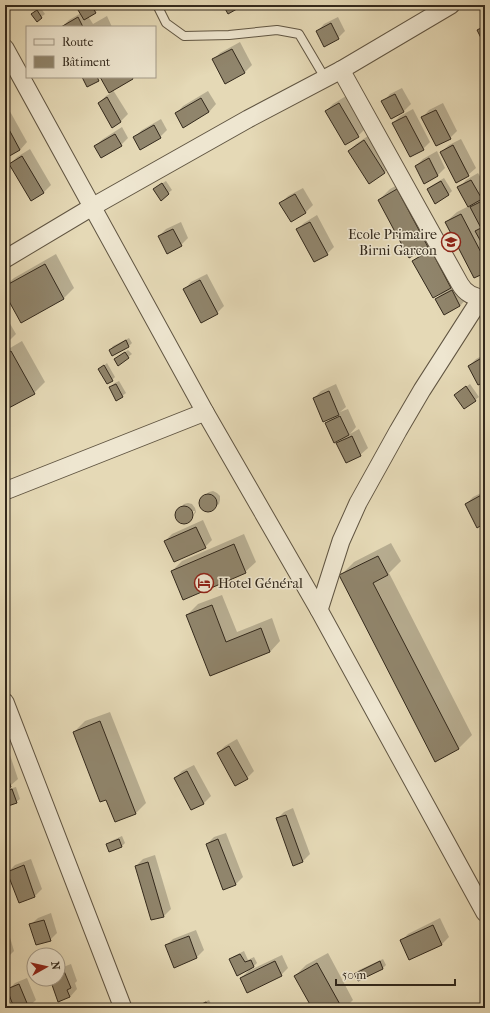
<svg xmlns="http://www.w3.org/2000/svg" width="490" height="1013" font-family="'IM FELL French Canon',serif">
<rect width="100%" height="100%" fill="#e5d9b6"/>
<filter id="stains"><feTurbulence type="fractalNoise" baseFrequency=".005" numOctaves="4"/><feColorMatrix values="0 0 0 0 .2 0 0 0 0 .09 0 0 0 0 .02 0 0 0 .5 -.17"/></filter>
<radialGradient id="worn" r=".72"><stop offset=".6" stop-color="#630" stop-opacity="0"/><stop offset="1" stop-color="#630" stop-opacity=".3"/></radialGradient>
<g fill="#0003">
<polygon points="77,5 102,5 95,12 88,16 93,24 107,16 112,27 62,27 69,20 81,13"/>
<polygon points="40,7 45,14 41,17 33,14"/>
<polygon points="338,17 345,31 338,38 317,32 324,24"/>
<polygon points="240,42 252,65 245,72 213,60 220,53"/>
<polygon points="83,77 134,77 113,90 128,114 121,121 113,126 99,103 106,96 111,93 101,77 98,80"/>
<polygon points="402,88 411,104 404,111 391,118 383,102 390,94"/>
<polygon points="208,91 216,104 209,112 176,114 183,106"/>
<polygon points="346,96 365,129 358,136 326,111 333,104"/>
<polygon points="443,103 457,131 450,138 422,118 429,110"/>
<polygon points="7,106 27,142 20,150 5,153 5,107"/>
<polygon points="413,109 430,142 423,149 410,156 393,123 400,116"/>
<polygon points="161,119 167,130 160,137 135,137 142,130"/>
<polygon points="122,127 128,138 121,145 95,146 103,139"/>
<polygon points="371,134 391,166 384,173 349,151 356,144"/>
<polygon points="461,139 476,168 468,175 441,152 449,145"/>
<polygon points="30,149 51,185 44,192 31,200 10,164 17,157"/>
<polygon points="437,151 445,168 438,175 424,182 416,166 423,159"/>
<polygon points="478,173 485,185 485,195 482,198 485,197 485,271 446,222 457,212 469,206 459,188 466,180"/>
<polygon points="444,178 452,191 449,194 436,202 428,189 431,186"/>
<polygon points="408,179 438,236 428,247 410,256 379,200 390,189"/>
<polygon points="166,181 172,190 161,199 158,186"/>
<polygon points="303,188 313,205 306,212 291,221 281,203 288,196"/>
<polygon points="317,215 334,247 327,254 314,261 297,230 304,223"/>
<polygon points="181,222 188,238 181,245 159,236 166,229"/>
<polygon points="438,244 458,280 450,288 459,284 467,298 460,306 436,299 443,292 413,261 421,254"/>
<polygon points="56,254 74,288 64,298 21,321 5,292 5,286 14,278"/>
<polygon points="207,274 224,306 217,313 184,290 191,282"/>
<polygon points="5,315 16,334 5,345"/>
<polygon points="129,338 132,343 129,346 112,355 110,350 113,346"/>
<polygon points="22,341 45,382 34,393 5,409 5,351"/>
<polygon points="128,350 132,354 128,357 119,356"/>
<polygon points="485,354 485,380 469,366 476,359"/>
<polygon points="107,363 115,377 112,380 100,369"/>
<polygon points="119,381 126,393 122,396 110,388 113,384"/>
<polygon points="336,384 346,407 340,412 348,409 356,427 350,434 359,429 368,448 360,455 337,443 344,437 326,423 332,417 314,398 321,391"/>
<polygon points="470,384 479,397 464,408 459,392"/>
<polygon points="213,491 217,493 220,496 220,500 219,504 211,510 208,511 204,509 201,506 201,502 202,498 209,492"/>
<polygon points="485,491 485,522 466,504 473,497"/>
<polygon points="188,503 192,504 195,508 196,512 193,516 195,511 193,511 190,519 187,522 183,523 179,522 176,518 175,514 177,510 181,507 184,504"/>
<polygon points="203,520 212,540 205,547 165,541 172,534"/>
<polygon points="244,534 256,562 245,572 172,571 182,561"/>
<polygon points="391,543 401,561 389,573 472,735 459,748 340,576 354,562"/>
<polygon points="222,595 237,632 272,618 280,641 270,652 210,675 187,615 198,604"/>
<polygon points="110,712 146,803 135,814 107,798 74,732 85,721"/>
<polygon points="237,739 254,771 247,778 218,753 225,746"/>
<polygon points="5,743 8,753 5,756"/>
<polygon points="10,755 18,779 10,786 5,787 5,757"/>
<polygon points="194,765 211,796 204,803 192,809 175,778 182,771"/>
<polygon points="16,787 20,799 16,802 5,806 5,790"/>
<polygon points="293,808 310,854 303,861 294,864 277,819 284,812"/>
<polygon points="226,833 243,877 236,884 224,889 207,844 214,837"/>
<polygon points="122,836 125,843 121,847 108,844 111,841"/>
<polygon points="155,855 171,909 164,916 152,919 136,866 143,859"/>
<polygon points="31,859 42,889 35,896 20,902 8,872 15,865"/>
<polygon points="51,913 57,933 50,940 30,925 38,918"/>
<polygon points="440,918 449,937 442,944 409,959 401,941 408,934"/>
<polygon points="7,927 14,951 7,958 5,959 5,928"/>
<polygon points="196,930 204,950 197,957 166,946 173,939"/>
<polygon points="244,951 248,960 254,957 257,963 250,970 282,955 288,968 281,975 241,978 251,968 230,960 234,956"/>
<polygon points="328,953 353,1000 345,1008 313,1008 295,976 306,965"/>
<polygon points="383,959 386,965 383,968 356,974 359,970"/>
<polygon points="71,964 77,981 75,983 77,989 70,997 51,979 58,979 58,969"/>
<polygon points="27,978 36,1000 27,1008 15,1008 8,990 15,983"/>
<polygon points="209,1000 213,1008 194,1008 196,1006"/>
<polygon points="469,1003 472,1008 460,1008"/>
</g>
<g fill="#90856c" stroke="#33291c">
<polygon points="75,5 91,5 96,13 84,20"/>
<polygon points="223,5 244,5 228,14"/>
<polygon points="37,10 42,18 37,22 31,14"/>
<polygon points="78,17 83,27 61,27"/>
<polygon points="331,23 339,39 324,47 316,31"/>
<polygon points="485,26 485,46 477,30"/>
<polygon points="232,49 245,73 225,84 212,59"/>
<polygon points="82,77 97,77 99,81 87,87"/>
<polygon points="100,77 132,77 133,79 109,93"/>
<polygon points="395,94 404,112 391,119 381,101"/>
<polygon points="107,97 121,122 112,128 98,103"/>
<polygon points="201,98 209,112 183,128 175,113"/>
<polygon points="339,103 359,137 345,145 325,111"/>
<polygon points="436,110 451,139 436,146 421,117"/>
<polygon points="406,116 424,150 410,157 392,123"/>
<polygon points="5,122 20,150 6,158 5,155"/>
<polygon points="154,125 161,138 140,150 133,137"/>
<polygon points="115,134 122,146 101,158 94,146"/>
<polygon points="364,140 385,173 369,184 348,151"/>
<polygon points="453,145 469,176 456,183 440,152"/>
<polygon points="22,156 44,193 31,201 9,164"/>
<polygon points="429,158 438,176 424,184 415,166"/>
<polygon points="471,180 482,199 468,207 457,187"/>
<polygon points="441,181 449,195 435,204 427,189"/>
<polygon points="162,183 169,194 161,201 153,189"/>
<polygon points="397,189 428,247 409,258 378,200"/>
<polygon points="295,194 306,213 291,222 279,203"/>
<polygon points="482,201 485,206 485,249 475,231 481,228 470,207"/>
<polygon points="461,214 485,260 485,273 474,278 445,222"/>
<polygon points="310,222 328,255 314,262 296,229"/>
<polygon points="173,229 182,246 167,254 158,236"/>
<polygon points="431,250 451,288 433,298 412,261"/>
<polygon points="45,264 64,299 21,323 5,294 5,286"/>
<polygon points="200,280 218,314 201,323 183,289"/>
<polygon points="452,290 460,306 444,315 435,299"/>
<polygon points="126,340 129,347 112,356 109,350"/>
<polygon points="11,351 35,394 5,410 5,354"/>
<polygon points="125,352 129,358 118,366 114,359"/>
<polygon points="485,356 485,382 478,385 468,366"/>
<polygon points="104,365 113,381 107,384 98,369"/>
<polygon points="116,384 123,397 116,401 109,387"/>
<polygon points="466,386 476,401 464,409 454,395"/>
<polygon points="329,391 339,415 323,422 313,398"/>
<polygon points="340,416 349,435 334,443 325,423"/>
<polygon points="352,436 361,456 346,463 336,443"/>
<polygon points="485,493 485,523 477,528 465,504"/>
<circle cx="208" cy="503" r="9"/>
<circle cx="184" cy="515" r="9"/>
<polygon points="196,527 206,548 174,562 164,541"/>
<polygon points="234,544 246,573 183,600 171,571"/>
<polygon points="378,556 388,575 373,583 459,749 435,762 339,575"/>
<polygon points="212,605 226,642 261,628 270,652 210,676 186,615"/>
<polygon points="100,721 136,814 115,822 106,800 100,802 73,732"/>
<polygon points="229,746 248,779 235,786 217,753"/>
<polygon points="5,768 11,787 5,789"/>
<polygon points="187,771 204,804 191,810 174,778"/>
<polygon points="12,789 17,803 5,807 5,792"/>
<polygon points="286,815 303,862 293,866 276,818"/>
<polygon points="119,839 122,847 109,852 106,844"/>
<polygon points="218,839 236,885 223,890 206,844"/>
<polygon points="148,862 164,917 151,920 135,866"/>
<polygon points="24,865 35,897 19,903 7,872"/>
<polygon points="44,920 51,941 36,945 29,924"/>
<polygon points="433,925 442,945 409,960 400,940"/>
<polygon points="189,936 197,958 174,968 165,945"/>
<polygon points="240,954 245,962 251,960 254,967 237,976 229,959"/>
<polygon points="275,961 282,976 247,993 240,978"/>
<polygon points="380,961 383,969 358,981 354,974"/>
<polygon points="317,963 342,1008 312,1008 294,976"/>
<polygon points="64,971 71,988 67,990 70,997 58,1002 50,979 58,979 58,973"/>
<polygon points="19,984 29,1008 14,1008 7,989"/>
<polygon points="206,1002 209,1008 194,1008"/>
</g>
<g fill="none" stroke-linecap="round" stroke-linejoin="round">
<g stroke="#605542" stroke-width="10">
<polyline id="service" points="157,5 166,23 184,36 229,35 277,30 299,34 325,78"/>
</g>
<g stroke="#605542" stroke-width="19">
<g id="minor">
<polyline points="5,48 205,412 319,610 485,913"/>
<path d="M 341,70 L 460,284 C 465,293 474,298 485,298"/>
<polyline points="5,259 92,207 248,119 341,70 451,5"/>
<polyline points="5,491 205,412"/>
<polyline points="319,610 341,541 358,503 398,431 422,390 481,298"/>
<polyline points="5,702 123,1008"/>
</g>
</g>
<use href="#service" stroke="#eee6d0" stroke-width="8"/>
<use href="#minor" stroke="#eee6d0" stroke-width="17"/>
</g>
<defs>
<g id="school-ring" transform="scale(1)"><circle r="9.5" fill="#eee6d0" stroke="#8f2418" stroke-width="1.5"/><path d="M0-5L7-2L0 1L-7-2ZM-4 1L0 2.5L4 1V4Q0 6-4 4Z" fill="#8f2418"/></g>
<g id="hotel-ring" transform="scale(1)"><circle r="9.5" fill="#eee6d0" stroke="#8f2418" stroke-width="1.5"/><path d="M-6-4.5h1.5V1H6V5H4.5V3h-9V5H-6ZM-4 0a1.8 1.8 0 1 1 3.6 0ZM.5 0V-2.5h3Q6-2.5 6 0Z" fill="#8f2418"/></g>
</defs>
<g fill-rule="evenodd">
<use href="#school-ring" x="451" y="242"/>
<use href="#hotel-ring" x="204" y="583"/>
</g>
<g text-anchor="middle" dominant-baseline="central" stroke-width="3" stroke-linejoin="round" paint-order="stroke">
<g font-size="14" fill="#33291c" stroke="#eee6d0" text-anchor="end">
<text x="437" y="234">Ecole Primaire<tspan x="437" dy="16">Birni Garcon</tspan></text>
<text x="218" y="583" text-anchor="start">Hotel Général</text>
</g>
</g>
<rect width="490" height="1013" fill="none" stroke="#e5d9b6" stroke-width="20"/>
<rect x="6" y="6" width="478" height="1001" fill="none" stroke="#33291c" stroke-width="2"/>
<rect x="10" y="10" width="470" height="993" fill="none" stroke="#33291c"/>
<rect x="26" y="26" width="130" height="52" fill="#eee6d0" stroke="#a39a88"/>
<rect x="34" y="39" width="20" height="6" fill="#eee6d0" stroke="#a39a88"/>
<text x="62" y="46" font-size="12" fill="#33291c">Route</text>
<rect x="34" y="56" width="20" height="12" fill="#90856c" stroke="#a39a88"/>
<text x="62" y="66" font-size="12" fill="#33291c">Bâtiment</text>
<g transform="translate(46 967) rotate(82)"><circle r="19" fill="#eee6d0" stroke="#a39a88"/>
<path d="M0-3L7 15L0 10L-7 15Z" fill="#8f2418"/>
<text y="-6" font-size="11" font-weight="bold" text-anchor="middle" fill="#33291c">N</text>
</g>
<path d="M336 979v6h119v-6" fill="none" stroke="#33291c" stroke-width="2"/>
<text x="342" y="979" font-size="12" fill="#33291c" stroke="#eee6d0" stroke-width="3" paint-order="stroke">50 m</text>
<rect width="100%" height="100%" filter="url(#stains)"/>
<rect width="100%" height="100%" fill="url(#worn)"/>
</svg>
